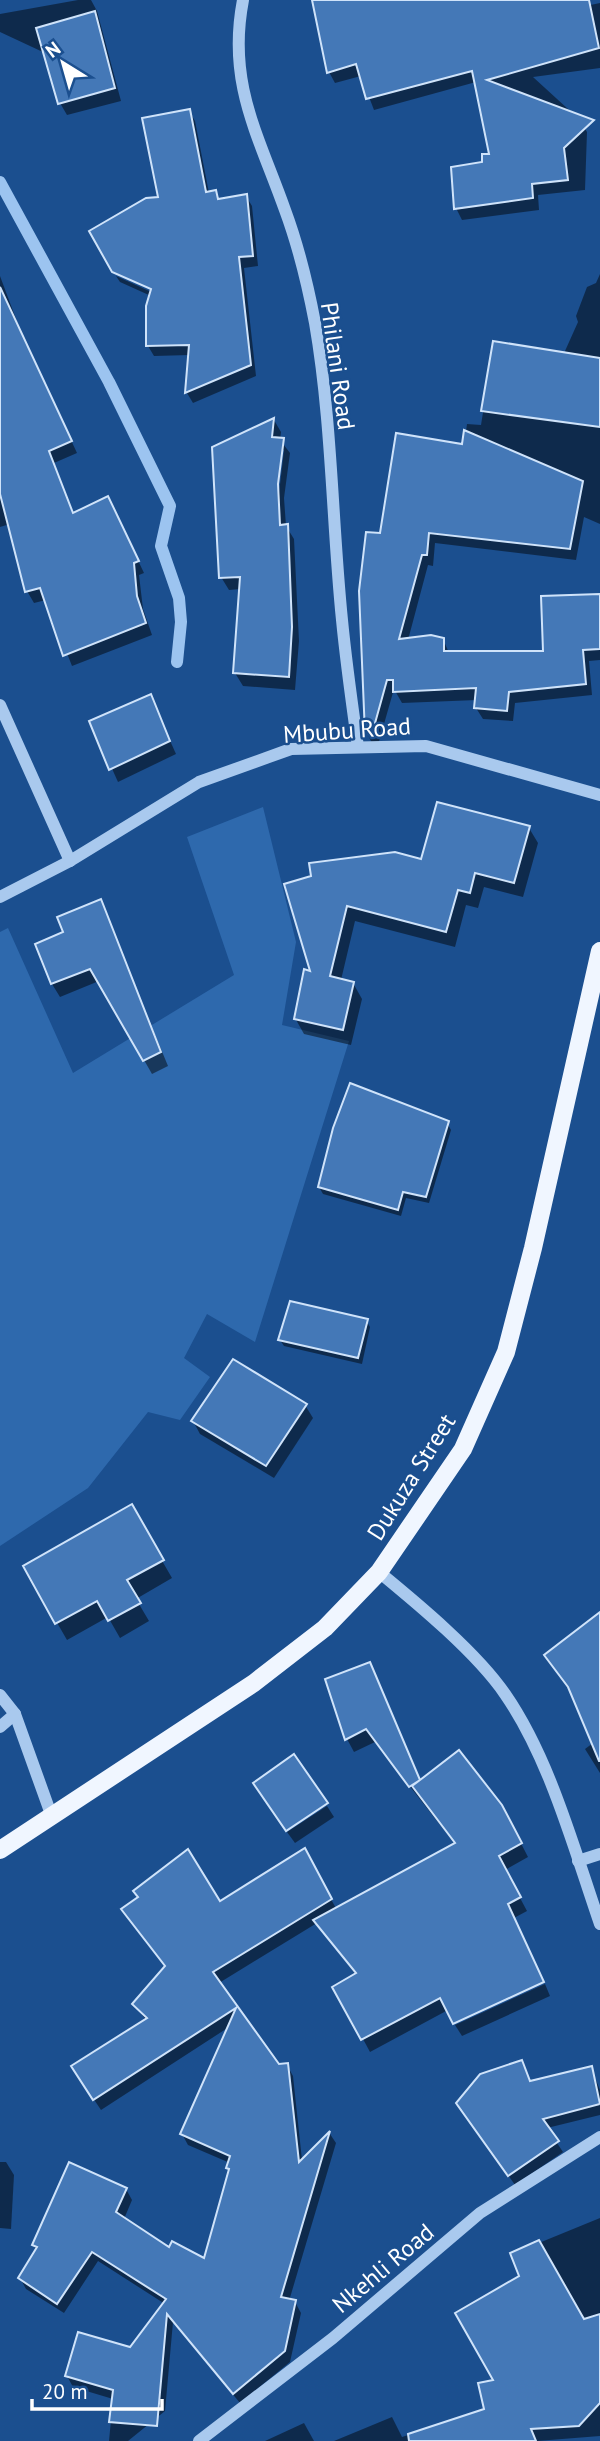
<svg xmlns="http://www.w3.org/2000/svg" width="600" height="2441" font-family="'PT Sans',sans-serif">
<rect width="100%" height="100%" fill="#1b4f8f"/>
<polygon fill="#2e69ad" points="263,807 296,942 282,1025 349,1041 255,1342 207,1314 184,1358 210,1377 180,1420 148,1412 88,1488 0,1546 0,932 8,928 73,1073 234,975 187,837"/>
<g fill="#0007" fill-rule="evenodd">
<polygon points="78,0 91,0 97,11 121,101 67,115 60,103 45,53 0,32 0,14"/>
<polygon points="314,0 540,0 543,15 600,3 600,68 533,77 580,120 587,132 585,190 538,195 539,210 462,220 456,208 492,155 476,82 374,110 361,76 335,83 329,72"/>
<polygon points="189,111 195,121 209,193 215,192 220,200 246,196 252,206 258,266 244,268 256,376 193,403 187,393 190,355 154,356 148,346 151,296 120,282 116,276 158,295 160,198"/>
<polygon points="600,274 600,524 584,517 576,560 435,543 433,566 428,565 408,640 443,639 449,653 545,653 600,596 600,660 589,661 592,695 515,703 513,721 483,719 476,708 477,700 402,703 394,689 378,745 373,745 367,733 381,535 464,446 467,424 481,425 494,343 567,354 565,351 578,322 576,316 587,287 596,283"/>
<polygon points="0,276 22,335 77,453 54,463 74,514 114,510 144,573 139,575 143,609 152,635 72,666 46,600 34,603 27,591 10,524 0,527"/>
<path d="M 274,420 L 281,432 L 280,440 L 290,453 L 284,498 L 286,526 L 294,539 L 299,641 L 295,690 L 243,686 L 235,673 L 241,589 L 229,590 L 221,577 ZM 281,450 L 284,450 L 279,493 L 275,493 Z"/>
<polygon points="150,696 176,754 118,782 91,722"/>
<polygon points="529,828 538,843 523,897 484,887 478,908 466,905 455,947 355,921 341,980 353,983 362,999 351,1045 304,1034 295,1018 313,973 286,885 423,862"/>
<polygon points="100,902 168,1066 152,1074 99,981 60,997 52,984 66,933"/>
<polygon points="447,1123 451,1130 429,1203 406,1198 401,1216 323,1194 319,1187"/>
<polygon points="366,1320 370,1327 362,1364 284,1346 280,1340"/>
<polygon points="305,1405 313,1418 274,1478 200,1434 193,1421"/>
<polygon points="131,1507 172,1578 136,1599 149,1621 120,1638 108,1617 67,1640 25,1567"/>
<polygon points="600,1633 600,1773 585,1749 593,1743 572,1692 546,1655"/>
<polygon points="377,1678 421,1781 509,1820 528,1857 505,1870 527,1911 514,1918 448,2010 370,2052 335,1987 356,1975 317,1923 219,1983 278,2066 287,2065 293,2076 302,2160 330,2134 336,2143 289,2301 295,2302 301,2313 290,2362 240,2403 173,2322 165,2411 128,2441 109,2441 113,2399 73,2387 67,2376 131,2349 165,2304 98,2261 64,2313 26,2289 20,2278 37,2251 33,2245 126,2189 132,2200 124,2219 169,2250 205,2261 230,2172 230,2163 188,2145 182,2134 229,2027 101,2110 79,2077 146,2020 134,2004 166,1968 124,1910 220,1904 304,1851 337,1910 456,1845 375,1742 354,1752 347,1739 327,1680"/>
<polygon points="327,1806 334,1817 295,1843 287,1832"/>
<polygon points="545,1984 550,1996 462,2036 455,2025"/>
<polygon points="522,2062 531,2083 591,2068 600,2090 600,2115 547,2128 563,2152 515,2185 464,2113"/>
<polygon points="0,2162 6,2162 14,2175 11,2229 0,2228"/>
<polygon points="600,2218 600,2436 537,2441 334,2441 392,2417 402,2437 486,2410 522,2277 512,2254"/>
<polygon points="304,2423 314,2441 265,2441"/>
</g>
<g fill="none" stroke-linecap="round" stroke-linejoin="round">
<polyline stroke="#9cc4f0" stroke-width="12" points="0,182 109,382 170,506 161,546 179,598 181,622 177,662"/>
</g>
<g fill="#4478b7" stroke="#cfe3fa" stroke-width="2">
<polygon points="312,0 589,0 599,48 487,80 594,120 564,148 568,180 532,184 533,198 454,209 451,167 482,162 482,154 489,154 472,71 366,99 356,64 327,73"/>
<polygon points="95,11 115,88 58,104 36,28"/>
<polygon points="190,109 206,192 216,190 218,199 247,194 253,256 239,257 251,365 185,393 189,345 146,346 146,306 151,289 112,272 89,231 146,198 158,197 142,118"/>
<polygon points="0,287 72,441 49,451 73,513 108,496 139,561 134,563 137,596 146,623 63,656 40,588 25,592 0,494"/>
<polygon points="493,341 600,358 600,427 481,411"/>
<polygon points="274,418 272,437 284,438 278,484 280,525 288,524 292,627 289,677 233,673 240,577 219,578 212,447"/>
<polygon points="464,430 583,481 570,549 429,533 427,555 422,555 399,639 431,635 444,638 444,651 543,651 541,596 600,594 600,649 583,650 586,684 509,692 507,711 474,708 476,688 393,692 393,680 387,680 372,734 365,734 359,591 366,532 380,533 396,433 462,444"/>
<polygon points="151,694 170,741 109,770 89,721"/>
<polygon points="437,802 530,826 514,883 475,873 470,893 458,890 446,932 347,906 330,976 354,982 343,1030 294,1019 304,969 310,971 284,884 311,876 309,863 395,852 421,859"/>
<polygon points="101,899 161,1052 143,1061 90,969 51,984 35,944 63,932 57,917"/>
<polygon points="350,1083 449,1121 426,1197 403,1192 398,1210 318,1187 333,1128"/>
<polygon points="290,1301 368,1319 358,1358 278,1340"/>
<polygon points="233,1359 307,1404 266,1466 191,1421"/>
<polygon points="132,1504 164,1560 127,1580 141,1603 108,1621 97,1601 55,1624 23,1566"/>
<polygon points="600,1612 600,1761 599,1761 568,1687 544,1655"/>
<polygon points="370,1662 420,1780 459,1750 502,1805 522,1843 499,1856 521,1897 508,1904 544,1982 453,2024 440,1998 361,2040 332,1987 356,1973 313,1920 455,1843 412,1786 420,1780 409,1787 366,1729 345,1740 325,1679"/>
<polygon points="294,1754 328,1803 286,1831 253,1783"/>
<polygon points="305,1848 332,1899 213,1972 279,2064 288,2063 299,2162 330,2131 281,2297 296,2300 285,2351 233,2394 167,2314 157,2426 109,2422 113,2390 65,2376 78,2332 130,2347 166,2299 92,2252 57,2304 18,2278 37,2247 32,2245 69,2162 127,2188 116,2212 169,2247 172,2241 204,2258 229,2169 226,2168 230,2156 180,2134 236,2008 93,2100 71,2066 147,2018 132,2004 165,1966 121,1909 138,1897 133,1891 188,1849 220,1901"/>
<polygon points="522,2060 530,2081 592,2066 600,2104 543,2119 559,2141 508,2176 456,2103 480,2074"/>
<polygon points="539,2240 584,2319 600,2314 600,2403 579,2426 531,2429 536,2441 409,2441 408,2434 484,2409 478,2383 493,2380 455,2313 519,2276 510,2253"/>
</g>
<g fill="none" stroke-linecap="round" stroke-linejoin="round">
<g stroke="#a9c9ee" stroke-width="12">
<path d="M 243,0 C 227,83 258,134 285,210 C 298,245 308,286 315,323 C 332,421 332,521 342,620 C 346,662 352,704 358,747"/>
<polyline points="0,705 70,861"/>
<polyline points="0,897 70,861 199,782 291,749 426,746 600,795"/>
<path d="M 379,1572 C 418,1604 477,1653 505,1694 C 550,1759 574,1849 600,1924"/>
<polyline points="0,1695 15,1714 52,1817"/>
<polyline points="0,1727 15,1714"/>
<polyline points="578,1861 600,1854"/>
<polyline points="199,2441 333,2338 480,2213 600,2137"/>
</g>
<polyline stroke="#f0f6ff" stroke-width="18" points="0,1850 254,1683 325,1628 379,1572 463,1449 506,1352 533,1248 600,951"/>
</g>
<g text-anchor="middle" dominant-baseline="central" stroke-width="5" stroke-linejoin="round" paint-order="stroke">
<g font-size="24" fill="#fff" stroke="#1b4f8f">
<text transform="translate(338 366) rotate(82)">Philani Road</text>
<text transform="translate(347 730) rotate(-4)">Mbubu Road</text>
<text transform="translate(411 1477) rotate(-58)">Dukuza Street</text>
<text transform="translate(383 2268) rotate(-40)">Nkehli Road</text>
</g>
</g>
<g transform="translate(63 63) rotate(323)" stroke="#1b4f8f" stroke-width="5" paint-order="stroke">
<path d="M0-5L12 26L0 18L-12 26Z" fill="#ffffff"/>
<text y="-10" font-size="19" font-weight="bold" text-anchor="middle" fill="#ffffff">N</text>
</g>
<path d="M32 2399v10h130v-10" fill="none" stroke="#ffffff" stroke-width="3.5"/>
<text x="42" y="2399" font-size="21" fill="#ffffff" stroke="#1b4f8f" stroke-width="5" paint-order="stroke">20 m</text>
</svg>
